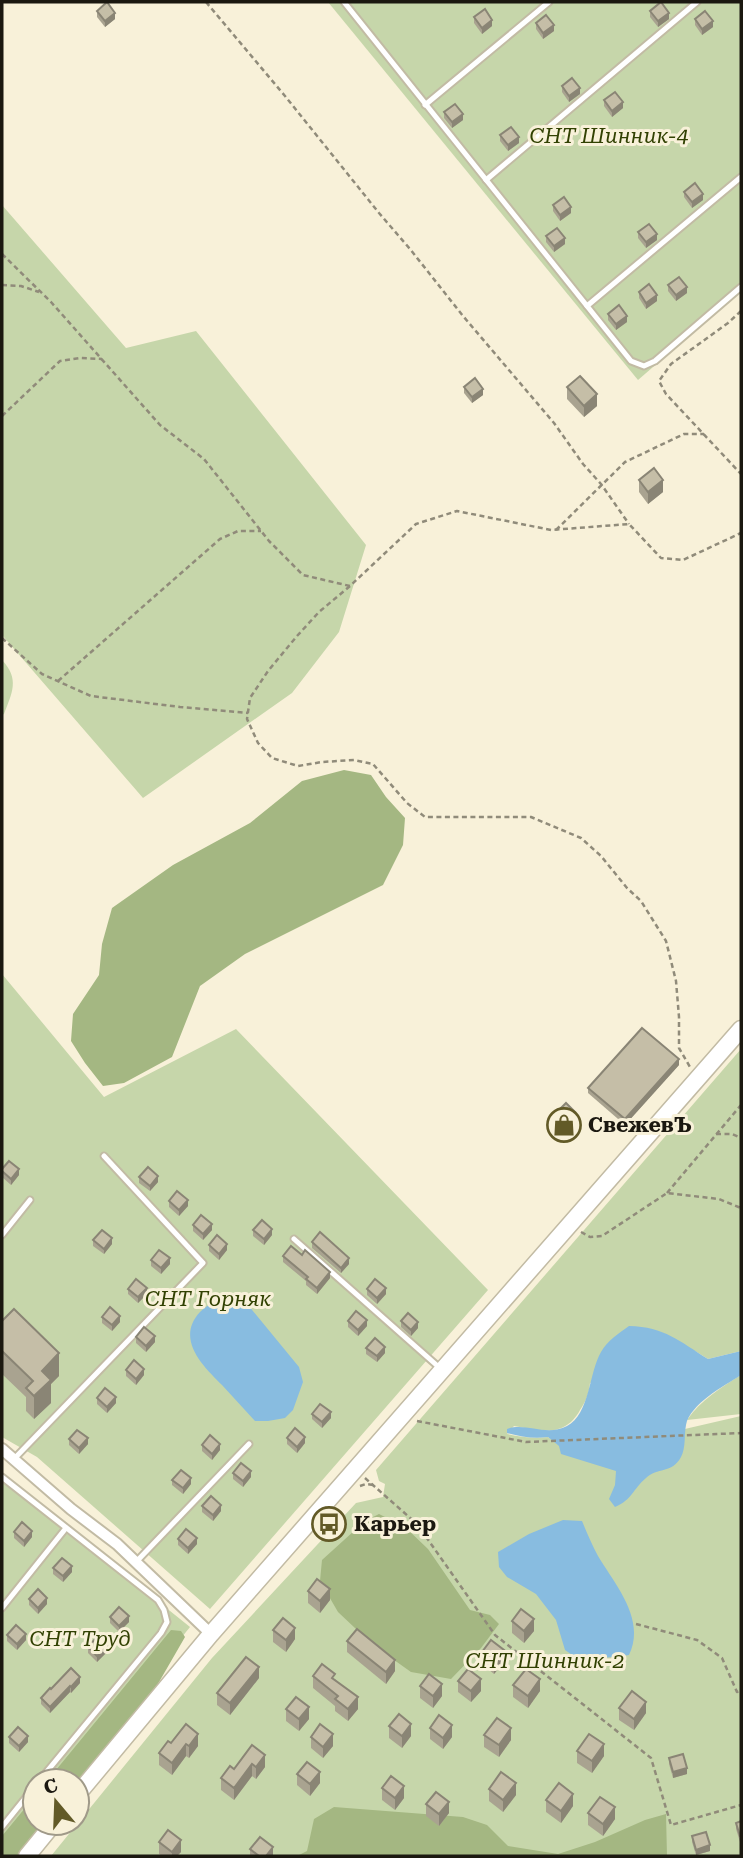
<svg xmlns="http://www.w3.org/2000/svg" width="743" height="1858" font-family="'Roboto Serif',serif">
<rect width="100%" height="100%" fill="#f8f1d9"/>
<g fill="#c6d6aa">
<polygon points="328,2 741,2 741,291 638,380"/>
<polygon points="2,205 126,348 196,331 366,545 339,632 292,693 143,798 2,635"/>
<path d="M 2,660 C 20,679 12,693 4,714 L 2,715 Z"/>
<polygon points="2,974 104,1097 236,1029 488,1290 210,1609 37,1457 2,1437"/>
<path d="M 741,1049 L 741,1351 L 708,1359 L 695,1351 L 590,1383 C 589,1394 586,1401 580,1410 C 565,1438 540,1431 514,1426 L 507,1434 C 521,1437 534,1439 548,1437 L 560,1446 L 568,1456 L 741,1416 L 741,1856 L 51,1856 L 212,1658 L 356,1503 L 383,1497 L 385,1484 L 379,1481 L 376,1470 Z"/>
<path d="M 741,1375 L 741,1414 L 687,1420 C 701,1400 720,1388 741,1375 Z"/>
<polygon points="2,1476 190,1627 66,1781 35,1781 35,1820 6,1856 2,1856"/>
</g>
<g fill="#a4b782">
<polygon points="344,770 371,775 386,797 405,818 403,845 383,885 245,954 200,986 172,1057 124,1083 103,1086 85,1063 71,1041 73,1014 99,975 102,944 112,908 173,865 250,823 302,781"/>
<polygon points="379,1514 405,1527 428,1549 470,1610 490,1615 499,1624 481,1648 451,1679 411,1672 373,1645 338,1612 320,1581 322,1560 365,1521"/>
<polygon points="171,1630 181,1631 185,1637 155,1689 77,1783 77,1781 47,1781"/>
<polygon points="35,1796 35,1823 44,1823 17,1856 2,1856 2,1836"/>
<polygon points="334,1807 463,1817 487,1825 508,1846 558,1854 595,1842 645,1820 666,1814 667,1856 297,1856 307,1851 314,1819"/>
</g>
<g fill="#88bce0">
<path d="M 234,1298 L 248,1305 L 299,1367 L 303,1382 L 293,1410 L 285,1418 L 268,1421 L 255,1421 C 244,1409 233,1397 222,1385 C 203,1366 175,1339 200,1312 C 210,1302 221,1299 234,1298 Z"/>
<path d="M 629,1326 C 665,1327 679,1341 708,1359 L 741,1351 L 741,1375 C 724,1386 690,1404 686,1425 C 684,1435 686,1448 681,1457 C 672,1474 657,1467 646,1478 C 632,1490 633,1499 615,1507 L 609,1499 L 615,1485 L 616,1471 L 561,1454 L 559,1446 L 548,1437 C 534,1439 521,1437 507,1433 L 507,1429 C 526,1422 546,1437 567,1426 C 590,1414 589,1372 601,1352 C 607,1341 619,1333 629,1326 Z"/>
<path d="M 563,1520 L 582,1521 C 587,1533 592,1545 598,1556 C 616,1586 646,1619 629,1655 C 613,1658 594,1658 578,1659 L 565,1650 L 556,1620 L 536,1594 L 507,1577 L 499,1567 L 498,1552 L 529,1534 Z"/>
</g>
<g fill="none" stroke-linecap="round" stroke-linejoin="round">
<g stroke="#c2bba4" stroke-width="9">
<g id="lane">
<polyline points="344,2 631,361 644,366 655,361 741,287"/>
<polyline points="425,105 549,2"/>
<polyline points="486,180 697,2"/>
<polyline points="587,306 741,177"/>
<polyline points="2,1235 30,1200"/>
<polyline points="294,1239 441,1369"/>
<polyline points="14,1459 203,1263 104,1156"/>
<polyline points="2,1477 158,1600 164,1610 167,1622 161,1633 39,1781"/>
<polyline points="136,1562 249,1444"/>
<polyline points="2,1608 66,1528"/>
<polyline points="2,1827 35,1786"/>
</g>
</g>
<g stroke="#c2bba4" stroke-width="14">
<polyline id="street" points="2,1449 71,1509 117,1544 211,1634"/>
</g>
<g stroke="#c2bba4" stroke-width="19">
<g id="secondary">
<polyline points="77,1795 211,1634 741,1029"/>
<polyline points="27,1856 54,1823"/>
</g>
</g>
<g stroke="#908b7a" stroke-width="2.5" stroke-dasharray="5 3.5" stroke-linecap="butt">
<polyline points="206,2 285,96 379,213 410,249 463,316 554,423 583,464 601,484 629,524"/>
<polyline points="2,254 51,302 160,425 204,459 269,541 303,575 350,586 416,524 457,511 551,530 629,524 661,558 683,560 741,533"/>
<polyline points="2,285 21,286 39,292"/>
<polyline points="741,311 728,323 671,364 659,381 666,394 741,474"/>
<polyline points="2,416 60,361 80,358 102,359"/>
<polyline points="556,530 625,462 684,434 704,434"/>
<polyline points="350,586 319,612 297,636 268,671 250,698 247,719 258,743 272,758 298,766 322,762 354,760 373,764 407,803 425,817 531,817 581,838 601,856 627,888 641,901 666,941 676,981 679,1017 679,1048 690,1067"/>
<polyline points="2,638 42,674 91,696 180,707 248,713"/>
<polyline points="58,681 220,539 238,531 261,531"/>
<polyline points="716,1134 732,1134 741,1138"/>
<polyline points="667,1193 741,1105"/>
<polyline points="581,1232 590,1237 602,1236 667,1193 719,1199 741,1208"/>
<polyline points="417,1421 526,1442 741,1433"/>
<polyline points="365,1478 417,1524 495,1635 651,1758 671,1825 741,1805"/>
<polyline points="360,1486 366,1484 374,1485"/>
<polyline points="636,1624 697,1640 722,1658 737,1692 741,1691"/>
</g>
<use href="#lane" stroke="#fff" stroke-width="5"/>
<use href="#street" stroke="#fff" stroke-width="10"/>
<use href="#secondary" stroke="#fff" stroke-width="16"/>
</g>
<g fill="#a9a390">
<polygon points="97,11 115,19 105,27 97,17"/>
<polygon points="650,11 669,19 658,27 650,17"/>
<polygon points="474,17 492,26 482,34 474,23"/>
<polygon points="695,19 713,27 702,35 695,25"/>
<polygon points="536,23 554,31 543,39 536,29"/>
<polygon points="562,86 580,94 569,102 562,92"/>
<polygon points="604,100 623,108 612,117 604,106"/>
<polygon points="444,112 463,120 452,128 444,118"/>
<polygon points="500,135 519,143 508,151 500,141"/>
<polygon points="684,192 703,200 692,208 684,197"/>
<polygon points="553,205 571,213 560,221 553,211"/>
<polygon points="638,232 657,240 646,248 638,238"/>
<polygon points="546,236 565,244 554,252 546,242"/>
<polygon points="668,285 687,293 676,301 668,291"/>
<polygon points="639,292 657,301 646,309 639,298"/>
<polygon points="608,314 627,322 616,330 608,320"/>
<polygon points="464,387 483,395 472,403 464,393"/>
<polygon points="567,387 597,406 584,417 567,399"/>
<polygon points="639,480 663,492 648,504 639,492"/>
<polygon points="679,1065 625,1125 588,1093 588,1088"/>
<polygon points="554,1115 575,1124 563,1135 554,1127"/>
<polygon points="2,1169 19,1175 11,1185 2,1177"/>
<polygon points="139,1177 158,1182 150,1191 139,1183"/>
<polygon points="169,1201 188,1206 179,1216 169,1207"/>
<polygon points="193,1225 212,1230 203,1240 193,1231"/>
<polygon points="253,1230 272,1235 264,1245 253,1236"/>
<polygon points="93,1240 112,1244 104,1254 93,1246"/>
<polygon points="312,1242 331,1243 349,1264 341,1273 312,1248"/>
<polygon points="209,1245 227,1250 219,1260 209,1251"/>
<polygon points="283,1256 330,1278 317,1294 306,1285 306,1281 283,1262"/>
<polygon points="151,1260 170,1264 161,1274 151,1266"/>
<polygon points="128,1289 147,1294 138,1303 128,1294"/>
<polygon points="367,1289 386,1294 377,1304 367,1295"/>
<polygon points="102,1317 120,1322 112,1331 102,1323"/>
<polygon points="2,1321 59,1376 51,1384 51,1403 34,1419 26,1411 26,1397 2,1374"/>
<polygon points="348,1321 367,1326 358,1336 348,1327"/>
<polygon points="401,1321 418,1328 411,1336 401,1327"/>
<polygon points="136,1337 155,1342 146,1352 136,1343"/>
<polygon points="366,1348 385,1353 377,1362 366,1354"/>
<polygon points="126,1370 144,1375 136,1385 126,1376"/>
<polygon points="97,1398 116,1403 107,1413 97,1404"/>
<polygon points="312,1414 331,1418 322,1428 312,1419"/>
<polygon points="287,1438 305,1443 297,1453 287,1444"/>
<polygon points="69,1439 88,1444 79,1454 69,1445"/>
<polygon points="202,1445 220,1450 212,1460 202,1451"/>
<polygon points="233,1473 251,1477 243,1487 233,1479"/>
<polygon points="172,1480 191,1484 183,1494 172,1485"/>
<polygon points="202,1506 221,1511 213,1521 202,1512"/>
<polygon points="14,1532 32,1537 24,1547 14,1538"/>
<polygon points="178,1539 197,1544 188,1554 178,1545"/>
<polygon points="53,1568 72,1572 63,1582 53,1574"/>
<polygon points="308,1591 330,1600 320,1613 308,1603"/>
<polygon points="29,1599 47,1604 38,1614 29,1605"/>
<polygon points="110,1617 129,1622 119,1632 110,1623"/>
<polygon points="512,1621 534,1631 524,1643 512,1633"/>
<polygon points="273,1630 295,1639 286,1652 273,1642"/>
<polygon points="7,1635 26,1640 17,1650 7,1641"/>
<polygon points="347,1641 395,1671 386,1684 347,1652"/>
<polygon points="88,1647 107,1652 97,1662 88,1653"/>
<polygon points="482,1652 504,1662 494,1674 482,1664"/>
<polygon points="313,1676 335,1679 358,1709 348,1721 335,1711 335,1706 313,1688"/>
<polygon points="259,1678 230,1715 217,1705 217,1693"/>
<polygon points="458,1681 481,1691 471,1702 458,1692"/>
<polygon points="80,1683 71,1693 70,1692 50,1713 41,1704 41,1698 51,1689"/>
<polygon points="513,1685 540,1691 528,1708 513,1697"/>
<polygon points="420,1686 442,1696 433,1708 420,1698"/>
<polygon points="619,1708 646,1713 634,1730 619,1720"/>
<polygon points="286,1709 309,1719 299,1731 286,1721"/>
<polygon points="389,1726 411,1736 402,1748 389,1738"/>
<polygon points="430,1728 452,1737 443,1749 430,1739"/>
<polygon points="484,1735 511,1740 499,1757 484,1747"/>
<polygon points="9,1737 28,1742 19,1752 9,1743"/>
<polygon points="311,1737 333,1746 323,1758 311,1748"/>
<polygon points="171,1743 198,1746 189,1758 186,1756 172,1775 159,1765 159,1753"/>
<polygon points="252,1745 265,1767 256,1779 252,1776 234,1800 221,1790 221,1778 234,1769"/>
<polygon points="577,1751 604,1756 592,1773 577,1763"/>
<polygon points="669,1758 687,1774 673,1778 669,1764"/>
<polygon points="297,1774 320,1783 310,1796 297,1785"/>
<polygon points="382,1788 404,1798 395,1810 382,1800"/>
<polygon points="489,1789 516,1795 503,1812 489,1801"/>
<polygon points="546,1800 573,1806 561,1823 546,1812"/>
<polygon points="426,1804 449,1813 439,1826 426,1816"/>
<polygon points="588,1813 615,1819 603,1836 588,1825"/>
<polygon points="741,1821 741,1842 740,1842 736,1829 736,1823"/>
<polygon points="692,1836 710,1851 696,1855 692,1842"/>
<polygon points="159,1842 181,1852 177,1856 162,1856 159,1854"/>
<polygon points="250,1849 273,1856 250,1856"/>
</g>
<g fill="#8a8575">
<polygon points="115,13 115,19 105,27 105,21"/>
<polygon points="669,13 669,19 658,27 658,21"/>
<polygon points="492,20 492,26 482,34 482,28"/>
<polygon points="713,21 713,27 702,35 702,29"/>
<polygon points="554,25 554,31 543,39 543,33"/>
<polygon points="580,88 580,94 569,102 569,96"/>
<polygon points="623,102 623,108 612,117 612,111"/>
<polygon points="463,114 463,120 452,128 452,122"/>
<polygon points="519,137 519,143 508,151 508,145"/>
<polygon points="703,194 703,200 692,208 692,202"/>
<polygon points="571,207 571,213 560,221 560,215"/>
<polygon points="657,234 657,240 646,248 646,242"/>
<polygon points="565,238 565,244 554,252 554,246"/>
<polygon points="687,287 687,293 676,301 676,295"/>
<polygon points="657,295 657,301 646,309 646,303"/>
<polygon points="627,316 627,322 616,330 616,324"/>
<polygon points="483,389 483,395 472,403 472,397"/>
<polygon points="597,394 597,406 584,417 584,406"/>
<polygon points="663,480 663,492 648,504 648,492"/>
<polygon points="679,1059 679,1065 625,1125 625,1119"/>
<polygon points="575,1112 575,1124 563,1135 563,1123"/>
<polygon points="19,1169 19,1175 11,1185 11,1179"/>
<polygon points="158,1176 158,1182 150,1191 150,1186"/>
<polygon points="188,1200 188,1206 179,1216 179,1210"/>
<polygon points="212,1224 212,1230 203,1240 203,1234"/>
<polygon points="272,1229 272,1235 264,1245 264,1239"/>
<polygon points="112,1238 112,1244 104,1254 104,1249"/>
<polygon points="227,1244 227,1250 219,1260 219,1254"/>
<polygon points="170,1258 170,1264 161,1274 161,1268"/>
<polygon points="349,1258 349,1264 341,1273 341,1268"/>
<polygon points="330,1272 330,1278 317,1294 317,1288"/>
<polygon points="147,1288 147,1294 138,1303 138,1297"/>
<polygon points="386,1288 386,1294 377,1304 377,1298"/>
<polygon points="120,1316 120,1322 112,1331 112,1325"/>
<polygon points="367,1320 367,1326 358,1336 358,1330"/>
<polygon points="418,1322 418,1328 411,1336 411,1330"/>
<polygon points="155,1336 155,1342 146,1352 146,1346"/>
<polygon points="385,1347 385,1353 377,1362 377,1356"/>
<polygon points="59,1353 59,1376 51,1384 51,1403 34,1419 34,1396 42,1371"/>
<polygon points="144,1369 144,1375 136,1385 136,1379"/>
<polygon points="116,1397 116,1403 107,1413 107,1407"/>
<polygon points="331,1412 331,1418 322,1428 322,1422"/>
<polygon points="305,1437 305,1443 297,1453 297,1447"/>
<polygon points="88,1438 88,1444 79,1454 79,1448"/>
<polygon points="220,1444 220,1450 212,1460 212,1454"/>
<polygon points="251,1471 251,1477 243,1487 243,1481"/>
<polygon points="191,1478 191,1484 183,1494 183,1488"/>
<polygon points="221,1505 221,1511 213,1521 213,1515"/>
<polygon points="32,1531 32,1537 24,1547 24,1541"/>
<polygon points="197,1538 197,1544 188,1554 188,1548"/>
<polygon points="72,1566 72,1572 63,1582 63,1576"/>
<polygon points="330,1589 330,1600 320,1613 320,1601"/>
<polygon points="47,1598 47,1604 38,1614 38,1608"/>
<polygon points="129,1616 129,1622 119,1632 119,1626"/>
<polygon points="534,1619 534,1631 524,1643 524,1631"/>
<polygon points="295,1628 295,1639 286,1652 286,1640"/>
<polygon points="26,1634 26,1640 17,1650 17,1644"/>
<polygon points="107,1646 107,1652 97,1662 97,1656"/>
<polygon points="504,1650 504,1662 494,1674 494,1662"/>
<polygon points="395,1660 395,1671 386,1684 386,1672"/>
<polygon points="259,1667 259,1678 230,1715 230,1703"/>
<polygon points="80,1677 80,1683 71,1693 71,1687"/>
<polygon points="481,1679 481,1691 471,1702 471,1691"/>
<polygon points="540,1679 540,1691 528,1708 528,1696"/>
<polygon points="442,1684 442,1696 433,1708 433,1696"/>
<polygon points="70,1686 70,1692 50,1713 50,1707"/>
<polygon points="358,1697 358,1709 348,1721 348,1709"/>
<polygon points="646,1702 646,1713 634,1730 634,1719"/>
<polygon points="309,1707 309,1719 299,1731 299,1719"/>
<polygon points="411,1724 411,1736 402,1748 402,1736"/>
<polygon points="452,1725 452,1737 443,1749 443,1738"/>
<polygon points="511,1728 511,1740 499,1757 499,1745"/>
<polygon points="198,1734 198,1746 189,1758 189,1746"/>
<polygon points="333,1734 333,1746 323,1758 323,1747"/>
<polygon points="28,1736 28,1742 19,1752 19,1746"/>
<polygon points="186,1744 186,1756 172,1775 172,1763"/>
<polygon points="604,1744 604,1756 592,1773 592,1761"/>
<polygon points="265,1755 265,1767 256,1779 256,1767"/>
<polygon points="252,1764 252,1776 234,1800 234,1788"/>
<polygon points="687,1768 687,1774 673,1778 673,1772"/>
<polygon points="320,1772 320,1783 310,1796 310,1784"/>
<polygon points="516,1783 516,1795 503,1812 503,1800"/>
<polygon points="404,1786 404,1798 395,1810 395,1798"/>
<polygon points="573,1794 573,1806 561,1823 561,1811"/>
<polygon points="449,1802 449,1813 439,1826 439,1814"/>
<polygon points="615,1807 615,1819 603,1836 603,1824"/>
<polygon points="181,1840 181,1852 177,1856 172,1856 172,1852"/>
<polygon points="710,1845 710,1851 696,1855 696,1850"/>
<polygon points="273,1847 273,1856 266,1856"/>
</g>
<g fill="#c5bea7" stroke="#8a8575" stroke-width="2">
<polygon points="107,2 115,13 105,21 97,11"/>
<polygon points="661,2 669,13 658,21 650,11"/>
<polygon points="485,9 492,20 482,28 474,17"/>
<polygon points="705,11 713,21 702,29 695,19"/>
<polygon points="546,15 554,25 543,33 536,23"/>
<polygon points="572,78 580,88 569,96 562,86"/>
<polygon points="615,92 623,102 612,111 604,100"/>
<polygon points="455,104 463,114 452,122 444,112"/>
<polygon points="511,127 519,137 508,145 500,135"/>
<polygon points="695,183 703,194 692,202 684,192"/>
<polygon points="564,197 571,207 560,215 553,205"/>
<polygon points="649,224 657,234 646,242 638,232"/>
<polygon points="557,228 565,238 554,246 546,236"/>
<polygon points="679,277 687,287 676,295 668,285"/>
<polygon points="649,284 657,295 646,303 639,292"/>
<polygon points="619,305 627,316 616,324 608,314"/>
<polygon points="580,376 597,394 584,406 567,387"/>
<polygon points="475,378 483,389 472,397 464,387"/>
<polygon points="654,468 663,480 648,492 639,480"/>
<polygon points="642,1028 679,1059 625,1119 588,1088"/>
<polygon points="566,1103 575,1112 563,1123 554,1115"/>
<polygon points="9,1161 19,1169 11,1179 2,1171 2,1169"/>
<polygon points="148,1167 158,1176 150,1186 139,1177"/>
<polygon points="177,1191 188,1200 179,1210 169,1201"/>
<polygon points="201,1215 212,1224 203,1234 193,1225"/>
<polygon points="262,1220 272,1229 264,1239 253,1230"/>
<polygon points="102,1230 112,1238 104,1249 93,1240"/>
<polygon points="320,1232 349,1258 341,1268 312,1242"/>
<polygon points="217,1235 227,1244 219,1254 209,1245"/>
<polygon points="291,1246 302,1255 305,1250 330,1272 317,1288 306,1279 308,1277 283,1256"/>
<polygon points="159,1250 170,1258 161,1268 151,1260"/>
<polygon points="136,1279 147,1288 138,1297 128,1289"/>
<polygon points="375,1279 386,1288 377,1298 367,1289"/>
<polygon points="110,1307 120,1316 112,1325 102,1317"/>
<polygon points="14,1309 59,1353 42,1371 51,1380 34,1396 26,1388 33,1381 2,1351 2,1321"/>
<polygon points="356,1311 367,1320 358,1330 348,1321"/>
<polygon points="408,1313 418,1322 411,1330 401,1321"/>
<polygon points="144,1327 155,1336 146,1346 136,1337"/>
<polygon points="375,1338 385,1347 377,1356 366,1348"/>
<polygon points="134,1360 144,1369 136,1379 126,1370"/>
<polygon points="105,1388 116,1397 107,1407 97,1398"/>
<polygon points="320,1404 331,1412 322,1422 312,1414"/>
<polygon points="295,1428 305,1437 297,1447 287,1438"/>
<polygon points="77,1430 88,1438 79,1448 69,1439"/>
<polygon points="210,1435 220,1444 212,1454 202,1445"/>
<polygon points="241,1463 251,1471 243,1481 233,1473"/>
<polygon points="181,1470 191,1478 183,1488 172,1480"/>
<polygon points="211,1496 221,1505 213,1515 202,1506"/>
<polygon points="22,1522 32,1531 24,1541 14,1532"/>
<polygon points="186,1529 197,1538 188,1548 178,1539"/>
<polygon points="62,1558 72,1566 63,1576 53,1568"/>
<polygon points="317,1579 330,1589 320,1601 308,1591"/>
<polygon points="38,1589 47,1598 38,1608 29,1599"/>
<polygon points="119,1607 129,1616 119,1626 110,1617"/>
<polygon points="521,1609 534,1619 524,1631 512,1621"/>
<polygon points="283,1618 295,1628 286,1640 273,1630"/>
<polygon points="16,1625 26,1634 17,1644 7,1635"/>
<polygon points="357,1629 395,1660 386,1672 347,1641"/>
<polygon points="97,1637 107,1646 97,1656 88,1647"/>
<polygon points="491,1640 504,1650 494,1662 482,1652"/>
<polygon points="246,1657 259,1667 230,1703 217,1693"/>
<polygon points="322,1664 335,1674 332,1678 358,1697 348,1709 335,1699 338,1696 313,1676"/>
<polygon points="71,1668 80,1677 71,1687 70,1686 50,1707 41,1698 50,1688 51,1689"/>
<polygon points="468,1669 481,1679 471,1691 458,1681"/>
<polygon points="526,1669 540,1679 528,1696 513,1685"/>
<polygon points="429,1674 442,1684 433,1696 420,1686"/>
<polygon points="632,1691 646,1702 634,1719 619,1708"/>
<polygon points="296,1697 309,1707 299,1719 286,1709"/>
<polygon points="399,1714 411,1724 402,1736 389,1726"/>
<polygon points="439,1715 452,1725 443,1738 430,1728"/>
<polygon points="497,1718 511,1728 499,1745 484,1735"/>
<polygon points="186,1724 198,1734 189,1746 186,1744 172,1763 159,1753 168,1741 171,1743"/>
<polygon points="320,1724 333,1734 323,1747 311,1737"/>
<polygon points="18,1727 28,1736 19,1746 9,1737"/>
<polygon points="589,1734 604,1744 592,1761 577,1751"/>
<polygon points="252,1745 265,1755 256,1767 252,1764 234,1788 221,1778 230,1766 234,1769"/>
<polygon points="683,1754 687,1768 673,1772 669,1758"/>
<polygon points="307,1762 320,1772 310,1784 297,1774"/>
<polygon points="501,1772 516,1783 503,1800 489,1789"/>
<polygon points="391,1776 404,1786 395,1798 382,1788"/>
<polygon points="559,1783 573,1794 561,1811 546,1800"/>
<polygon points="436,1792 449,1802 439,1814 426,1804"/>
<polygon points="600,1797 615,1807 603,1824 588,1813"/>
<polygon points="741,1821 741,1836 740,1836 736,1823"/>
<polygon points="168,1830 181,1840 172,1852 159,1842"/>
<polygon points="706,1832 710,1845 696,1850 692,1836"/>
<polygon points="260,1837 273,1847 266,1856 259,1856 250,1849"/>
</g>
<defs>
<g id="shop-ring" transform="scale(1.75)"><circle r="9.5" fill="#f8f1d9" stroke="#625a27" stroke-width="1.5"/><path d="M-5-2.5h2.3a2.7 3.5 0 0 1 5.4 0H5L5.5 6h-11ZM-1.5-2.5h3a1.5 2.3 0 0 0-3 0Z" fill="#625a27"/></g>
<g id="bus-ring" transform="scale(1.75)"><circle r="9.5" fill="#f8f1d9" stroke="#625a27" stroke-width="1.5"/><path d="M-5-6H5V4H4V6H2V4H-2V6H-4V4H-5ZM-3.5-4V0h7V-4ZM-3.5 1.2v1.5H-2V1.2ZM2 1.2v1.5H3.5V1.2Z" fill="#625a27"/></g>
</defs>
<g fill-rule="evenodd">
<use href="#shop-ring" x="564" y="1125"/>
<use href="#bus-ring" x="329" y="1524"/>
</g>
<g text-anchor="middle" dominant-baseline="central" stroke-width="6" stroke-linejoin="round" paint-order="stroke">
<g font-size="21" font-style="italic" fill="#314102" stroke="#f8f1d9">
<text x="609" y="136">СНТ Шинник-4</text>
<text x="208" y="1299">СНТ Горняк</text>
<text x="80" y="1639">СНТ Труд</text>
<text x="545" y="1661">СНТ Шинник-2</text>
</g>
<g font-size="21" font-weight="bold" fill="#1b1810" stroke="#f8f1d9" text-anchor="start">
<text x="588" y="1125">СвежевЪ</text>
<text x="354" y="1524">Карьер</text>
</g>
</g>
<rect width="743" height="1858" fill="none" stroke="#1b1810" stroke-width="7"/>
<g transform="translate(56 1802) rotate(341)"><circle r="33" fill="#f8f1d9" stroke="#a09a89" stroke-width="2"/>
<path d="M0-5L12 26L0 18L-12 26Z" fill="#625a27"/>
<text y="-10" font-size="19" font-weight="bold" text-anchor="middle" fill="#1b1810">С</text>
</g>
</svg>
